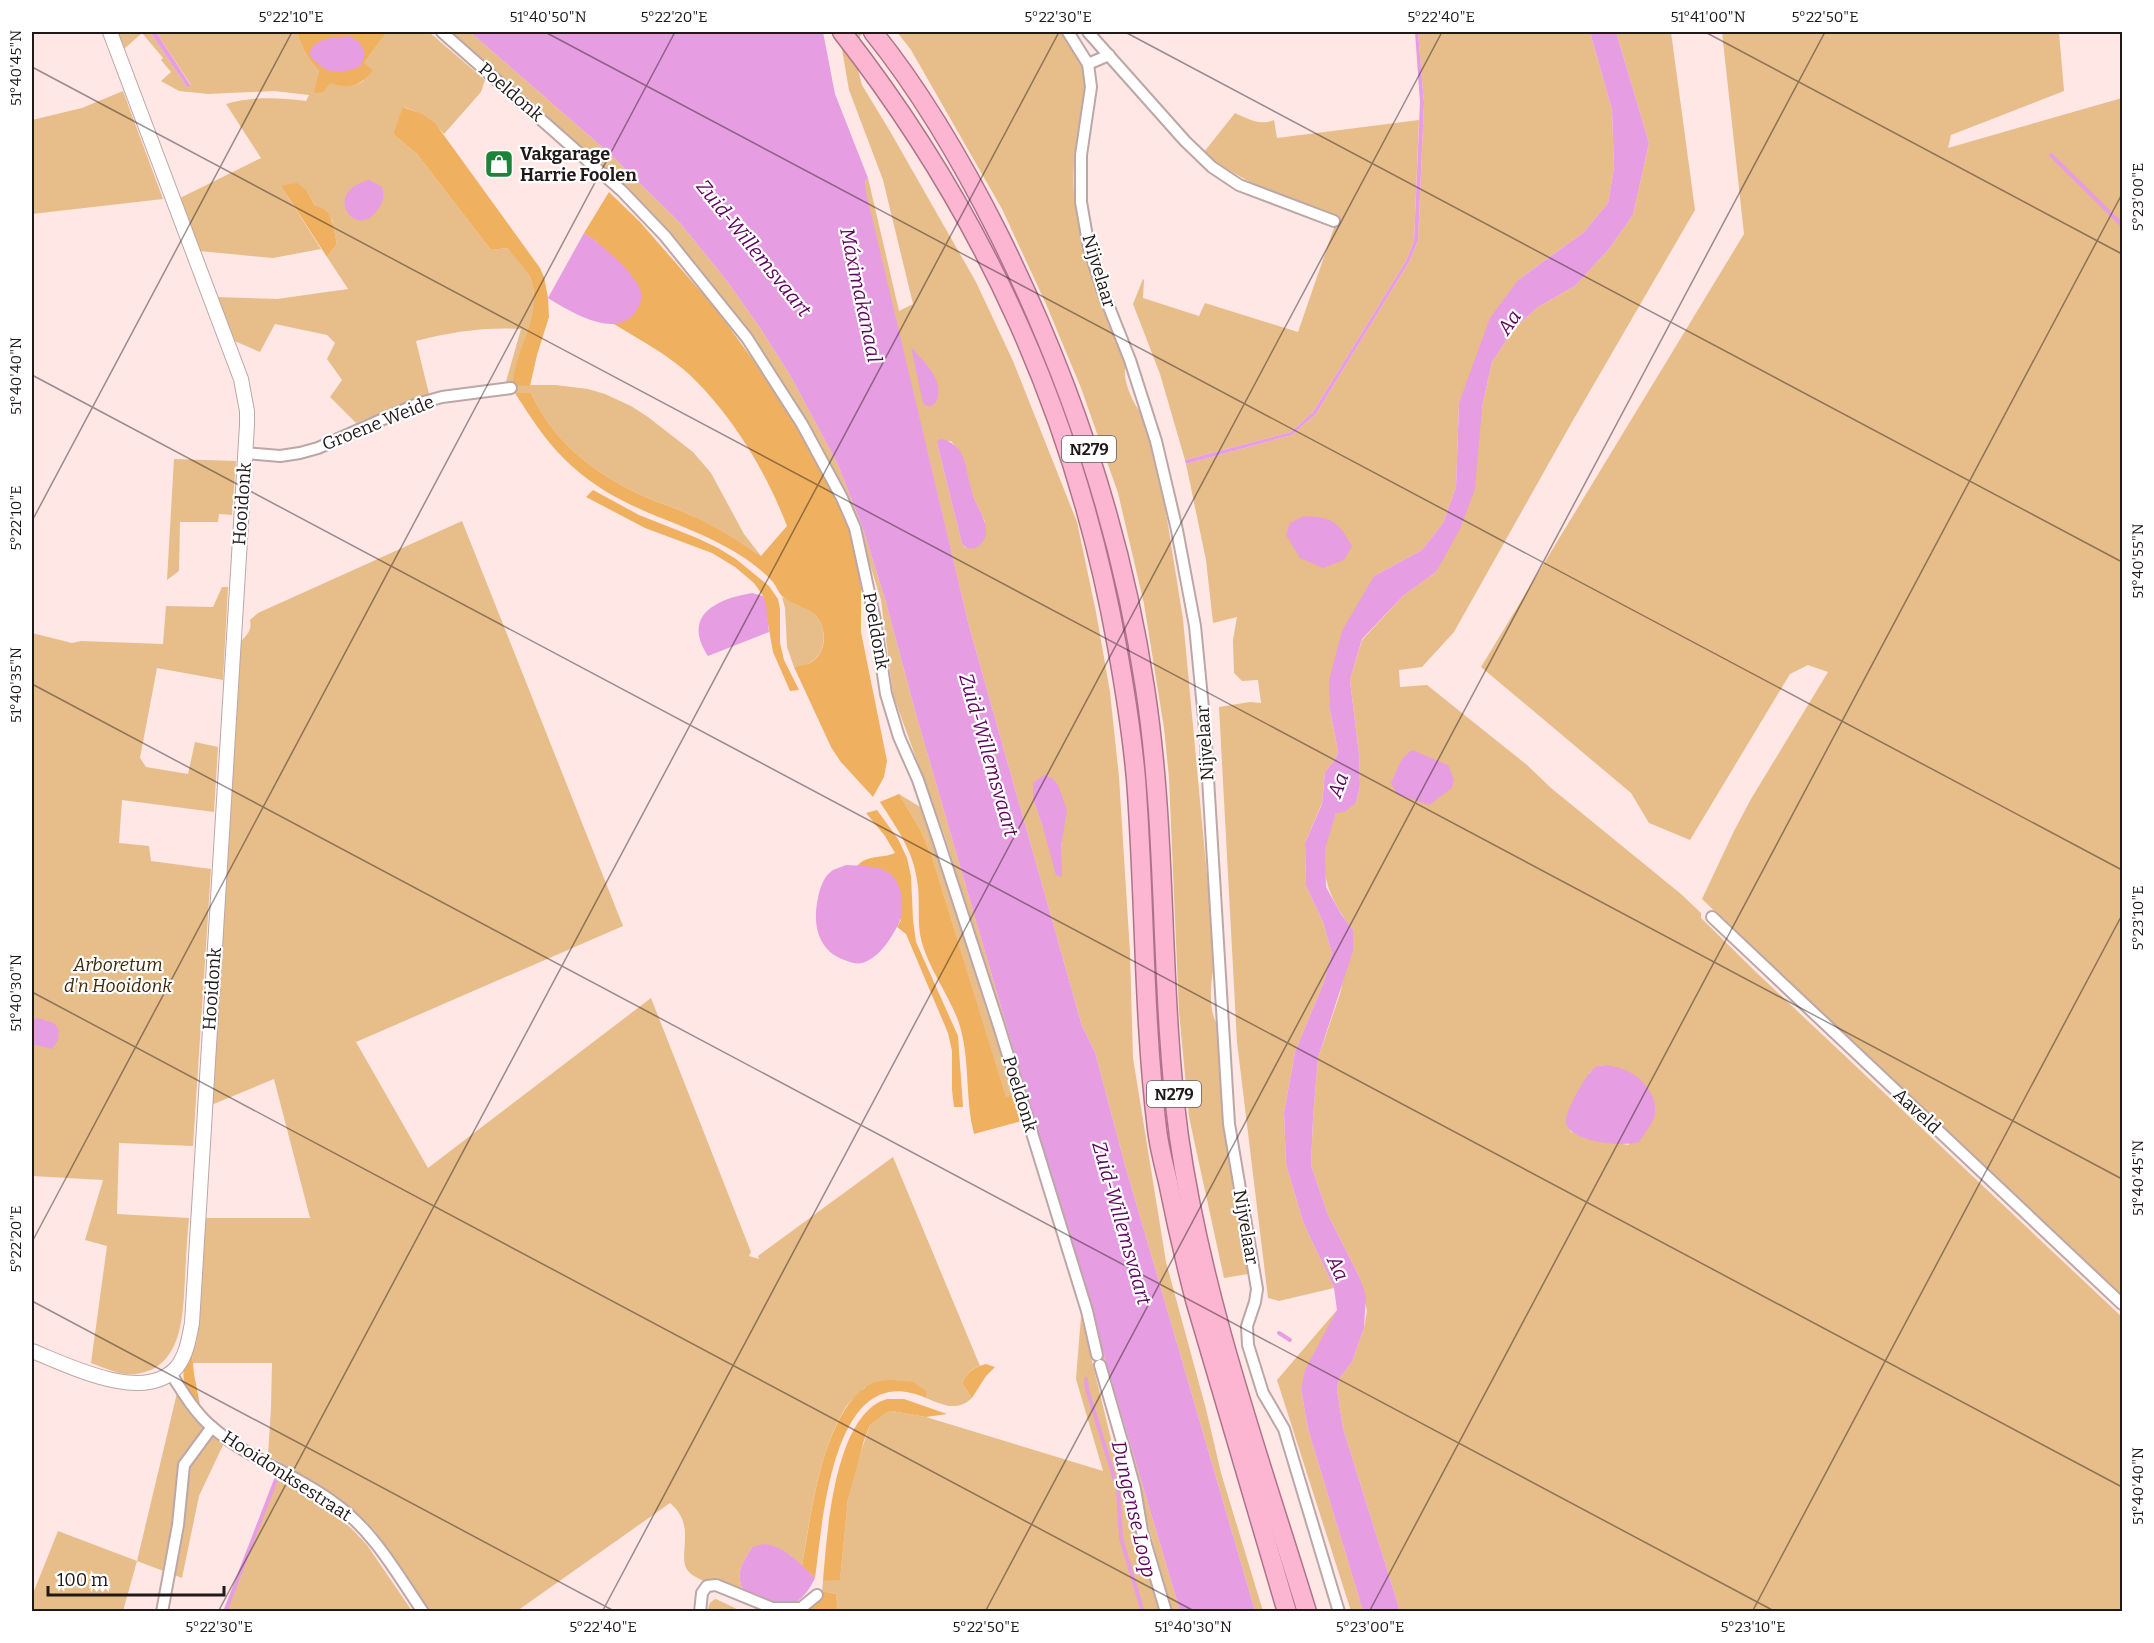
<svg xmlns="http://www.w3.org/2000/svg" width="2154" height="1643" font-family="Bitter,serif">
<rect width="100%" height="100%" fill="#ffe7e6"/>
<g fill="#e7bd8a" fill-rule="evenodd">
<path d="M 117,32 L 150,32 L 187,87 L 191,85 L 156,32 L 297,32 C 301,47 308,59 319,71 L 315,91 L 330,82 C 342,87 355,88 364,80 L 364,63 L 387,32 L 429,32 L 485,80 L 481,92 L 444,134 C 432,120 421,113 404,107 L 393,134 L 417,154 L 491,250 L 507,248 C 514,256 525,266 530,277 C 543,308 522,355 513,385 L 556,385 L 588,389 L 605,394 L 631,406 L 648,417 L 693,452 L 711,473 L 744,534 L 761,556 C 738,541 715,527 690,515 C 675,507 659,503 643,496 C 595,474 553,442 531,393 L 506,393 L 505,385 L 521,329 C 484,327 451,332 416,341 L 429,394 L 356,423 L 330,397 L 342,380 L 327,359 L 335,343 L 327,335 L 275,324 L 260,352 L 230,339 L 216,297 L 277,299 L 348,289 L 327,257 L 337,244 L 332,220 L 315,206 L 307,191 L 281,186 L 321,249 L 273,258 L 199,251 L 180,198 L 261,158 L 226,104 C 252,96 279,98 306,101 L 309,95 L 274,91 L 208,94 L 179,91 L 161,81 L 171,72 L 161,60 L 163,58 L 142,33 L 124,49 Z"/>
<polygon points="447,32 470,32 609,153 680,223 727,281 760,328 790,375 838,465 862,526 885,599 917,718 1037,1131 1180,1611 1172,1611 1081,1287 945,837 893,695 881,600 858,526 805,423 667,234"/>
<path d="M 839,32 L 865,32 L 860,36 L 856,62 L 862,85 L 891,133 L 976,282 L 1013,361 L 1077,522 L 1096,612 L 1110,692 L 1119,777 L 1130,953 L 1133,1058 L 1166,1262 L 1206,1409 L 1221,1473 L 1263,1611 L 1255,1611 L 1125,1165 L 1095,1052 L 1082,1026 L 969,626 L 864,188 L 865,182 L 868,178 L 899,311 L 913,304 L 883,180 L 849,90 ZM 951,441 C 968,460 965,468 971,490 C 974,501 981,512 985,522 L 966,548 L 962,544 L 937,443 ZM 1033,799 L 1066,809 L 1061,847 L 1061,876 Z"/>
<path d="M 897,32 L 1059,32 C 1103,67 1079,109 1075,154 C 1073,170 1073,189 1075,204 C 1082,260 1106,312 1126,365 C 1121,378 1134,407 1144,416 L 1164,500 L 1183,619 L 1215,961 C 1211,978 1207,1011 1218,1025 L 1248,1274 L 1224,1278 L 1189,1117 L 1179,1012 L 1169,778 L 1164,728 L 1144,604 L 1118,493 L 1081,388 L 1046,304 L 1002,209 L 911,50 Z"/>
<polygon points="1418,32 1590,32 1612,110 1614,168 1608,203 1584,232 1518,280 1459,403 1456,487 1443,523 1422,550 1374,576 1330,710 1338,751 1336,758 1325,772 1322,803 1305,843 1306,886 1323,922 1332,954 1323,984 1295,1052 1284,1112 1286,1164 1303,1222 1334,1288 1279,1301 1268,1298 1237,1042 1219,707 1250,702 1261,703 1258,680 1242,681 1234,673 1233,640 1237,617 1213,623 1206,560 1186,464 1292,435 1316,414 1409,262 1418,241 1424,103"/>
<path d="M 1616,32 L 1671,32 L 1695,210 L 1572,422 L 1454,632 L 1422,667 L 1399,670 L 1400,687 L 1427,685 L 1527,765 L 1551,788 L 1681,894 L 1701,913 L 1701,918 L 1758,974 L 2122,1317 L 2122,1611 L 1400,1611 L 1343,1428 L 1337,1389 L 1339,1379 L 1352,1362 L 1364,1328 L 1367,1311 L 1359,1276 L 1328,1215 L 1311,1165 L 1313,1119 L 1318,1058 L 1340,994 L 1353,930 C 1334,905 1321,882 1325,849 C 1327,837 1332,825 1336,813 L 1356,803 L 1360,786 L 1359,754 L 1350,680 L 1362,640 L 1403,596 L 1436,572 L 1482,407 L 1492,362 L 1514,329 L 1538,307 L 1575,286 L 1609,249 L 1633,215 L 1649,143 ZM 1607,1065 L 1629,1145 L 1584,1138 L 1570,1131 L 1590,1072 L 1598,1066 Z"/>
<polygon points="1722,32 2059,32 2064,91 1951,135 1948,148 2122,98 2122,1297 1702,899 1734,831 1751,799 1828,672 1808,665 1790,674 1690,840 1649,823 1631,793 1481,667 1744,234"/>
<polygon points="123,91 163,199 32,214 32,120 82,108"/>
<path d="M 1235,113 C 1248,119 1260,126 1274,120 L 1277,138 L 1419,120 L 1414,241 L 1406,261 L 1313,412 L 1291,432 L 1185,460 L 1160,374 L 1133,304 L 1143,279 L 1144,280 L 1143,298 L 1199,316 L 1205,303 L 1298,332 L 1337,219 C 1291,200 1242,184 1204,152 Z"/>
<polygon points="174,459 236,461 232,515 219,514 218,522 180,522 179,571 167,580"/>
<path d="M 462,521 L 623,926 L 356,1042 L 428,1168 L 651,998 L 751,1252 L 749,1256 L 759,1259 L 758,1256 L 893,1157 L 980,1366 C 971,1368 966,1375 962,1383 L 972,1398 C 957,1412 943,1405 926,1398 L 926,1391 L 865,1387 C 859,1393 851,1400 846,1407 C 819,1449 810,1517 802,1566 L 790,1555 L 752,1547 C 741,1567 735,1571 744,1594 C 730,1589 697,1582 688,1571 C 676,1557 698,1526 670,1503 L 517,1611 L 429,1611 L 375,1531 L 343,1501 L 268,1455 L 271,1408 L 272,1363 L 193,1363 L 192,1352 L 197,1340 L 202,1218 L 310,1218 L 274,1079 L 209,1106 L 241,641 C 248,634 252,630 250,620 L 258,613 Z"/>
<path d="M 222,587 L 228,587 L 223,680 L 157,668 L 140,758 L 146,767 L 188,774 L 195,742 L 218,747 L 214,812 L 122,800 L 119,843 L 149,846 L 151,861 L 211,869 L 193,1146 L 119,1143 L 117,1214 L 189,1218 C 187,1238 186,1258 185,1278 C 183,1314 183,1368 136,1374 C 121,1376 105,1368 91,1363 L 107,1246 L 85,1240 L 103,1180 L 32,1176 L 32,633 L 72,643 L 81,641 L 163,644 L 166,606 L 213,607 Z"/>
<path d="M 782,597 C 792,602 807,607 815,615 C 828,629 827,655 808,664 C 804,666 798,666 794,667 L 787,647 L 785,608 Z"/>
<polygon points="899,794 925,810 1017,1095 1006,1098 932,857 921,831"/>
<polygon points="1337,1310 1301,1389 1308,1429 1363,1611 1351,1611 1277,1380"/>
<polygon points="1081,1316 1120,1476 1162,1611 838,1611 836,1594 822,1591 823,1581 840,1579 848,1499 856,1466 870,1425 886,1413 892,1411 926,1417 1103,1471 1076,1379"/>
<polygon points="177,1393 224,1443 199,1496 182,1578 137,1561 123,1611 32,1612 32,1596 58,1531 137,1561"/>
<polygon points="279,1476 351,1528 367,1545 412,1611 227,1611"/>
<path d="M 716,1599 L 741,1611 L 708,1611 C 708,1605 710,1601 716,1599 Z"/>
</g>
<g fill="#efb05f">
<path d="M 297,32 L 387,32 L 364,63 L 373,70 C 360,86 351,90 330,83 L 323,92 L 317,93 L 314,92 L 319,71 C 308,59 301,47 297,32 Z"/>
<path d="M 403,107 L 422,114 L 435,123 L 540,268 L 544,277 L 548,298 L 549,317 L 537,355 L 530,386 L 513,385 C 514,349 545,315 530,277 C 525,267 514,257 507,248 L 491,250 L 417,154 L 393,134 Z"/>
<path d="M 297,183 L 307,191 L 315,206 C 333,209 334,229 337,244 L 327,257 L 281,186 Z"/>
<path d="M 609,192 L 640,222 L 716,309 L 753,360 L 817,459 L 850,524 L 861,588 L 861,632 L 887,761 L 884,777 L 873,797 L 840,761 L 831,747 L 794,667 C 798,666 804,665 808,664 C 828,655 828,627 814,614 C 805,606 790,604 782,596 C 778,592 776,585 772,581 C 760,568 743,556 728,548 C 686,524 636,513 596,485 C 557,458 540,432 515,393 L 531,393 C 553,442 595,474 643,496 C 658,503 675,507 690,515 C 715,526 738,541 761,556 L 787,526 C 766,472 734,418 692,377 C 672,357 637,338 612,323 L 622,322 L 598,243 L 584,233 Z"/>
<polygon points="593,490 639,515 697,538 718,548 736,559 769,586 778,599 780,609 780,643 784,660 799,690 790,691 773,652 763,596 754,583 735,567 712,553 645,528 586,497"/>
<path d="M 899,794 L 921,831 L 932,857 L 1006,1097 L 1017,1095 L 1025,1120 L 974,1134 C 965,1100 970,1064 961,1030 C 954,1002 930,972 922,943 C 916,923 921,900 917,880 C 913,850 896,827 880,802 Z"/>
<path d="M 877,810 L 898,839 L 907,858 L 911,876 L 913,920 L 916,942 L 958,1036 L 963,1107 L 954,1107 L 952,1090 L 952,1051 L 948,1033 L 906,934 L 897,927 L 901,920 L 857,866 C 868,854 881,859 895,853 L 885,836 L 866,813 Z"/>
<path d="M 192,1352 L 194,1374 L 200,1405 C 183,1384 177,1377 192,1352 Z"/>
<path d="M 986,1364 L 995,1367 L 986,1376 L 972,1398 L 962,1383 C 967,1372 974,1367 986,1364 Z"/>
<path d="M 889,1380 L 913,1382 L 926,1391 L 926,1398 C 832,1356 823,1522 815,1578 L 802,1566 C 811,1515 822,1416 867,1386 C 873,1382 881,1381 889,1380 Z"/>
<path d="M 887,1399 L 904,1399 L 947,1414 L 926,1417 L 892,1411 L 886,1413 L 870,1425 L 864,1440 L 848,1499 L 840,1580 L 823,1581 C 827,1535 834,1414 887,1399 Z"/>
<polygon points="822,1591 836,1594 838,1611 811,1611 811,1609"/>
</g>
<g fill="#e69de1">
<polygon points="150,32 156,32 191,86 187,87"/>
<polygon points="470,32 823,32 835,94 868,178 865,182 865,188 969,626 1082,1026 1095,1052 1125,1165 1255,1611 1180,1611 1037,1131 917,718 885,599 862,526 838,465 790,375 760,328 727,281 680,223 609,153"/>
<polygon points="1415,32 1418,32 1424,103 1418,241 1409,262 1316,414 1292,435 1186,464 1185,460 1291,432 1313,412 1406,261 1414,241 1420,102"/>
<polygon points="1590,32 1616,32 1649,143 1633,215 1609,249 1575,286 1538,307 1514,329 1492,362 1482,407 1475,489 1460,529 1436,572 1403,596 1362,639 1350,680 1359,754 1360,786 1356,803 1344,812 1336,813 1325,849 1326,887 1341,914 1353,930 1353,951 1318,1058 1313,1119 1311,1165 1328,1215 1359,1276 1366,1296 1364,1328 1352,1362 1339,1379 1337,1389 1343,1428 1400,1611 1363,1611 1308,1429 1301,1389 1305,1370 1337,1310 1334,1288 1303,1222 1286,1164 1284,1112 1295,1052 1323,984 1332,954 1323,922 1306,886 1305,843 1322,804 1325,772 1336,758 1338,751 1330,710 1329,680 1342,631 1374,576 1422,550 1443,523 1456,487 1459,403 1490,318 1518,280 1584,232 1608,203 1614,168 1612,110"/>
<path d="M 350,36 L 360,43 L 365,53 L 361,66 C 339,75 324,75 309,54 C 314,37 335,38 350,36 Z"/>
<path d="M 369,180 L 382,187 C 385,196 383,202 378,209 C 358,242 319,193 369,180 Z"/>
<path d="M 584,233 C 602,245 627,266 638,285 C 643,294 642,303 636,311 C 617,341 569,311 548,298 Z"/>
<path d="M 911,347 C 922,360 945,380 937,399 C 935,405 933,406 926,406 L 923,403 Z"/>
<path d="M 941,439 C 968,445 965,470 972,492 C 975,505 986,517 986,531 C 987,544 971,555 962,544 L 937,443 L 938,440 Z"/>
<path d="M 1304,516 C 1334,518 1337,521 1352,546 L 1344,560 L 1323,568 L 1300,558 L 1286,535 L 1290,523 Z"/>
<path d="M 752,593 L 763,596 L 766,605 L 769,632 L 708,656 C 681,615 717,599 752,593 Z"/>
<polygon points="1412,750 1448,765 1454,780 1452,788 1429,805 1397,794 1391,783 1402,759"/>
<polygon points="1044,775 1052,778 1058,785 1067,810 1061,847 1062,877 1056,875 1042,824 1033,799 1033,783"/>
<path d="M 846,865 C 875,867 896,864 902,898 C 903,907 902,917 898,925 C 891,938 882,953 869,960 C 861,965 855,964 847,961 C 818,952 812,925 818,898 C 820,887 824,876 833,870 C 837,868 842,867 846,865 Z"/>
<polygon points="38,1018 54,1023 59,1030 58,1040 52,1049 32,1044 32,1020"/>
<path d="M 1607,1065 C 1614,1067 1623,1068 1629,1072 C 1645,1079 1660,1101 1654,1118 C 1651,1126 1644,1134 1639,1142 C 1623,1147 1571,1143 1566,1123 C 1563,1114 1588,1070 1597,1066 C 1598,1066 1606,1065 1607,1065 Z"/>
<path d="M 764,1544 C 784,1545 801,1565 815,1578 C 796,1617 778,1606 744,1594 C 735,1571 741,1567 752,1547 Z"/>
</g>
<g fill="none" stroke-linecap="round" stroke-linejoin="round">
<g stroke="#e69de1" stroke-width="4">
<polyline points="2051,155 2122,225"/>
<polyline points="1279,1333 1290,1340"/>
<polyline points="1086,1379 1087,1389 1118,1490 1121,1538 1143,1612"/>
<polyline points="225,1612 277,1477"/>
</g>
<g stroke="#bda7a6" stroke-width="14">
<g id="minor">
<polyline points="442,32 622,191 665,236 747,338 802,424 842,498 855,528 875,620 886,694 899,737 918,780 938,839 998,1023 1087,1311 1097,1355"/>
<polyline points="1068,32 1088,64 1091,87 1081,155 1081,202 1089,248 1103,292 1130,360 1156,441 1177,530 1195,626 1205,729 1229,1124 1257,1289 1255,1302 1247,1326 1248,1345 1263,1393 1284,1429 1339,1612"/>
<polyline points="1088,32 1185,141 1212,167 1239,185 1334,221"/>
<polyline points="1088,64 1109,55"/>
<polyline points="245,453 280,456 300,453 318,448 417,404 442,397 511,388"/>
<polyline points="1712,917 2122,1304"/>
<polyline points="1100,1365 1125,1452 1135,1489 1142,1531 1166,1612"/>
<path d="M 170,1372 C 182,1391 195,1413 212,1427 C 248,1459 295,1474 333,1502 C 373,1530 396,1572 423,1612"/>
<polyline points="162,1612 178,1525 184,1465 212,1427"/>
<polyline points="700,1612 702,1593 707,1586 716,1585 772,1608 801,1608 817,1595"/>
</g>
</g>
<g stroke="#bda7a6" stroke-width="16">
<path id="tertiary" d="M 32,1351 C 68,1365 145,1405 177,1367 C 187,1354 189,1338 192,1323 L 247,425 L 247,411 L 241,379 L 110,32"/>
</g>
<g stroke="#af7389" stroke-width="21">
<g id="trunk">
<path d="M 842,32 C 985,215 1076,417 1117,646 C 1125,690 1132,735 1136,779 C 1145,896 1143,1013 1157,1129 C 1159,1147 1164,1165 1168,1182 C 1176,1222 1185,1261 1195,1300 L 1287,1612"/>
<path d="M 873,32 C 923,94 964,165 1000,237 C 1071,381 1121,528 1145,688 C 1168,836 1159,988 1179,1137 C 1202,1298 1259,1456 1307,1612"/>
</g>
</g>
<use href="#minor" stroke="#fff" stroke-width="10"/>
<use href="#tertiary" stroke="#fff" stroke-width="14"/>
<use href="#trunk" stroke="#fcb6d2" stroke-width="18"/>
</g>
<path fill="none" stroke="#211919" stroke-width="1.5" stroke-opacity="0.45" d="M 545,32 L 2122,870M 1125,32 L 2122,562M 1705,32 L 2122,254M 32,67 L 2122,1179M 32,375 L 2122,1487M 32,521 L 292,32M 32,684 L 1776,1612M 32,992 L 1196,1612M 32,1242 L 675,32M 32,1301 L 616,1612M 32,1609 L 36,1612M 218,1612 L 1059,32M 602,1612 L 1442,32M 985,1612 L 1825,32M 1369,1612 L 2122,194M 1752,1612 L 2122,915"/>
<defs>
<g id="shop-square" transform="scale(1.5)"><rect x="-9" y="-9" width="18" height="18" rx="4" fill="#1d8338" stroke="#fff"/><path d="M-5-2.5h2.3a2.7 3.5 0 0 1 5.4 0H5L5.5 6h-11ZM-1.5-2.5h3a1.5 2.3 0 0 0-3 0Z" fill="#fff"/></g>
</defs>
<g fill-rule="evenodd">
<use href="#shop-square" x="499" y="164"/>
</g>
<g text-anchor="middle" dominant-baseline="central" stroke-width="4.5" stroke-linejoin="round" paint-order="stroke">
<g fill="#fff" stroke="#645e5e" stroke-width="1.5">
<rect x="1062" y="436" width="54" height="26" rx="4.5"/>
<rect x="1147" y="1081" width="54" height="26" rx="4.5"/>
</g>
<g font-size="16" font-weight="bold" fill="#211919">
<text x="1089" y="449">N279</text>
<text x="1174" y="1094">N279</text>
</g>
<g font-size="18" fill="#211919" stroke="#fff">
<text transform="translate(511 92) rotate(41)">Poeldonk</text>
<text transform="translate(1099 271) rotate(73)">Nijvelaar</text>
<text transform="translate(378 423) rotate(-22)">Groene Weide</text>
<text transform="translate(242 504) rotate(-86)">Hooidonk</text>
<text transform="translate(876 631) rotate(80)">Poeldonk</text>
<text transform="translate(1205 743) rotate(-94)">Nijvelaar</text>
<text transform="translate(212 989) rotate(-86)">Hooidonk</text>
<text transform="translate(1020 1094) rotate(73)">Poeldonk</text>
<text transform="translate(1917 1111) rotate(43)">Aaveld</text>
<text transform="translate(1246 1227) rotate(80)">Nijvelaar</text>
<text transform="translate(287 1476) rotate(33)">Hooidonksestraat</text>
</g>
<g font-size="18" font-weight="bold" fill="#211919" stroke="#fff" text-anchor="start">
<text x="520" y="154">Vakgarage<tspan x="520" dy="21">Harrie Foolen</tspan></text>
</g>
<g font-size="18" font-style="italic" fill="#3e2602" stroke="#fff">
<text x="118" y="965">Arboretum<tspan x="118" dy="21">d'n Hooidonk</tspan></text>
</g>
<g font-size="20" font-style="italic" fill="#5f045e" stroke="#fff">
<text transform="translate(754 248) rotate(51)">Zuid-Willemsvaart</text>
<text transform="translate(861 295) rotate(78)">Máximakanaal</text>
<text transform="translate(1509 322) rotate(-55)">Aa</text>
<text transform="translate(989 755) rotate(74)">Zuid-Willemsvaart</text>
<text transform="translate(1338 785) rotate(-70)">Aa</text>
<text transform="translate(1122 1223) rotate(74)">Zuid-Willemsvaart</text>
<text transform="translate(1338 1268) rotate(65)">Aa</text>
<text transform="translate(1134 1509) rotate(77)">Dungense Loop</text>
</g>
</g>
<rect width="2154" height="1643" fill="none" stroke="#ffffff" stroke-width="66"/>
<path d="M48 1586v9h176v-9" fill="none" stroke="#211919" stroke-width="3"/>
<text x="57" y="1586" font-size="18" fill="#211919" stroke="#ffffff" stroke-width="4.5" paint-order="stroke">100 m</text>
<rect x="33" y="33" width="2088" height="1577" fill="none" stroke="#211919" stroke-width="2"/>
<g font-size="15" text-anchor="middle" fill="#211919">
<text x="291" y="22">5°22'10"E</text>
<text x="548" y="22">51°40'50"N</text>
<text x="674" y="22">5°22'20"E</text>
<text x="1058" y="22">5°22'30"E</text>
<text x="1441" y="22">5°22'40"E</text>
<text x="1708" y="22">51°41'00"N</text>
<text x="1825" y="22">5°22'50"E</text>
<text transform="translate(16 68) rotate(-90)" y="5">51°40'45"N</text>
<text transform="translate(2138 197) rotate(-90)" y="5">5°23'00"E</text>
<text transform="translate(16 376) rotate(-90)" y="5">51°40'40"N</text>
<text transform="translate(16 518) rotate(-90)" y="5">5°22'10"E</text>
<text transform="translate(2138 561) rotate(-90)" y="5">51°40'55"N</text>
<text transform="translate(16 685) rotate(-90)" y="5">51°40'35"N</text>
<text transform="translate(2138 918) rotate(-90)" y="5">5°23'10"E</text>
<text transform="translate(16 993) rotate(-90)" y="5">51°40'30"N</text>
<text transform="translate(2138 1178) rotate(-90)" y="5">51°40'45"N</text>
<text transform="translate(16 1239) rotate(-90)" y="5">5°22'20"E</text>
<text transform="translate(2138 1486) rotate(-90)" y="5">51°40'40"N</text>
<text x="219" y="1632">5°22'30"E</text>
<text x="603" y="1632">5°22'40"E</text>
<text x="986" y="1632">5°22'50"E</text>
<text x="1193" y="1632">51°40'30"N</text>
<text x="1370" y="1632">5°23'00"E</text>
<text x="1753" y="1632">5°23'10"E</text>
</g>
</svg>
